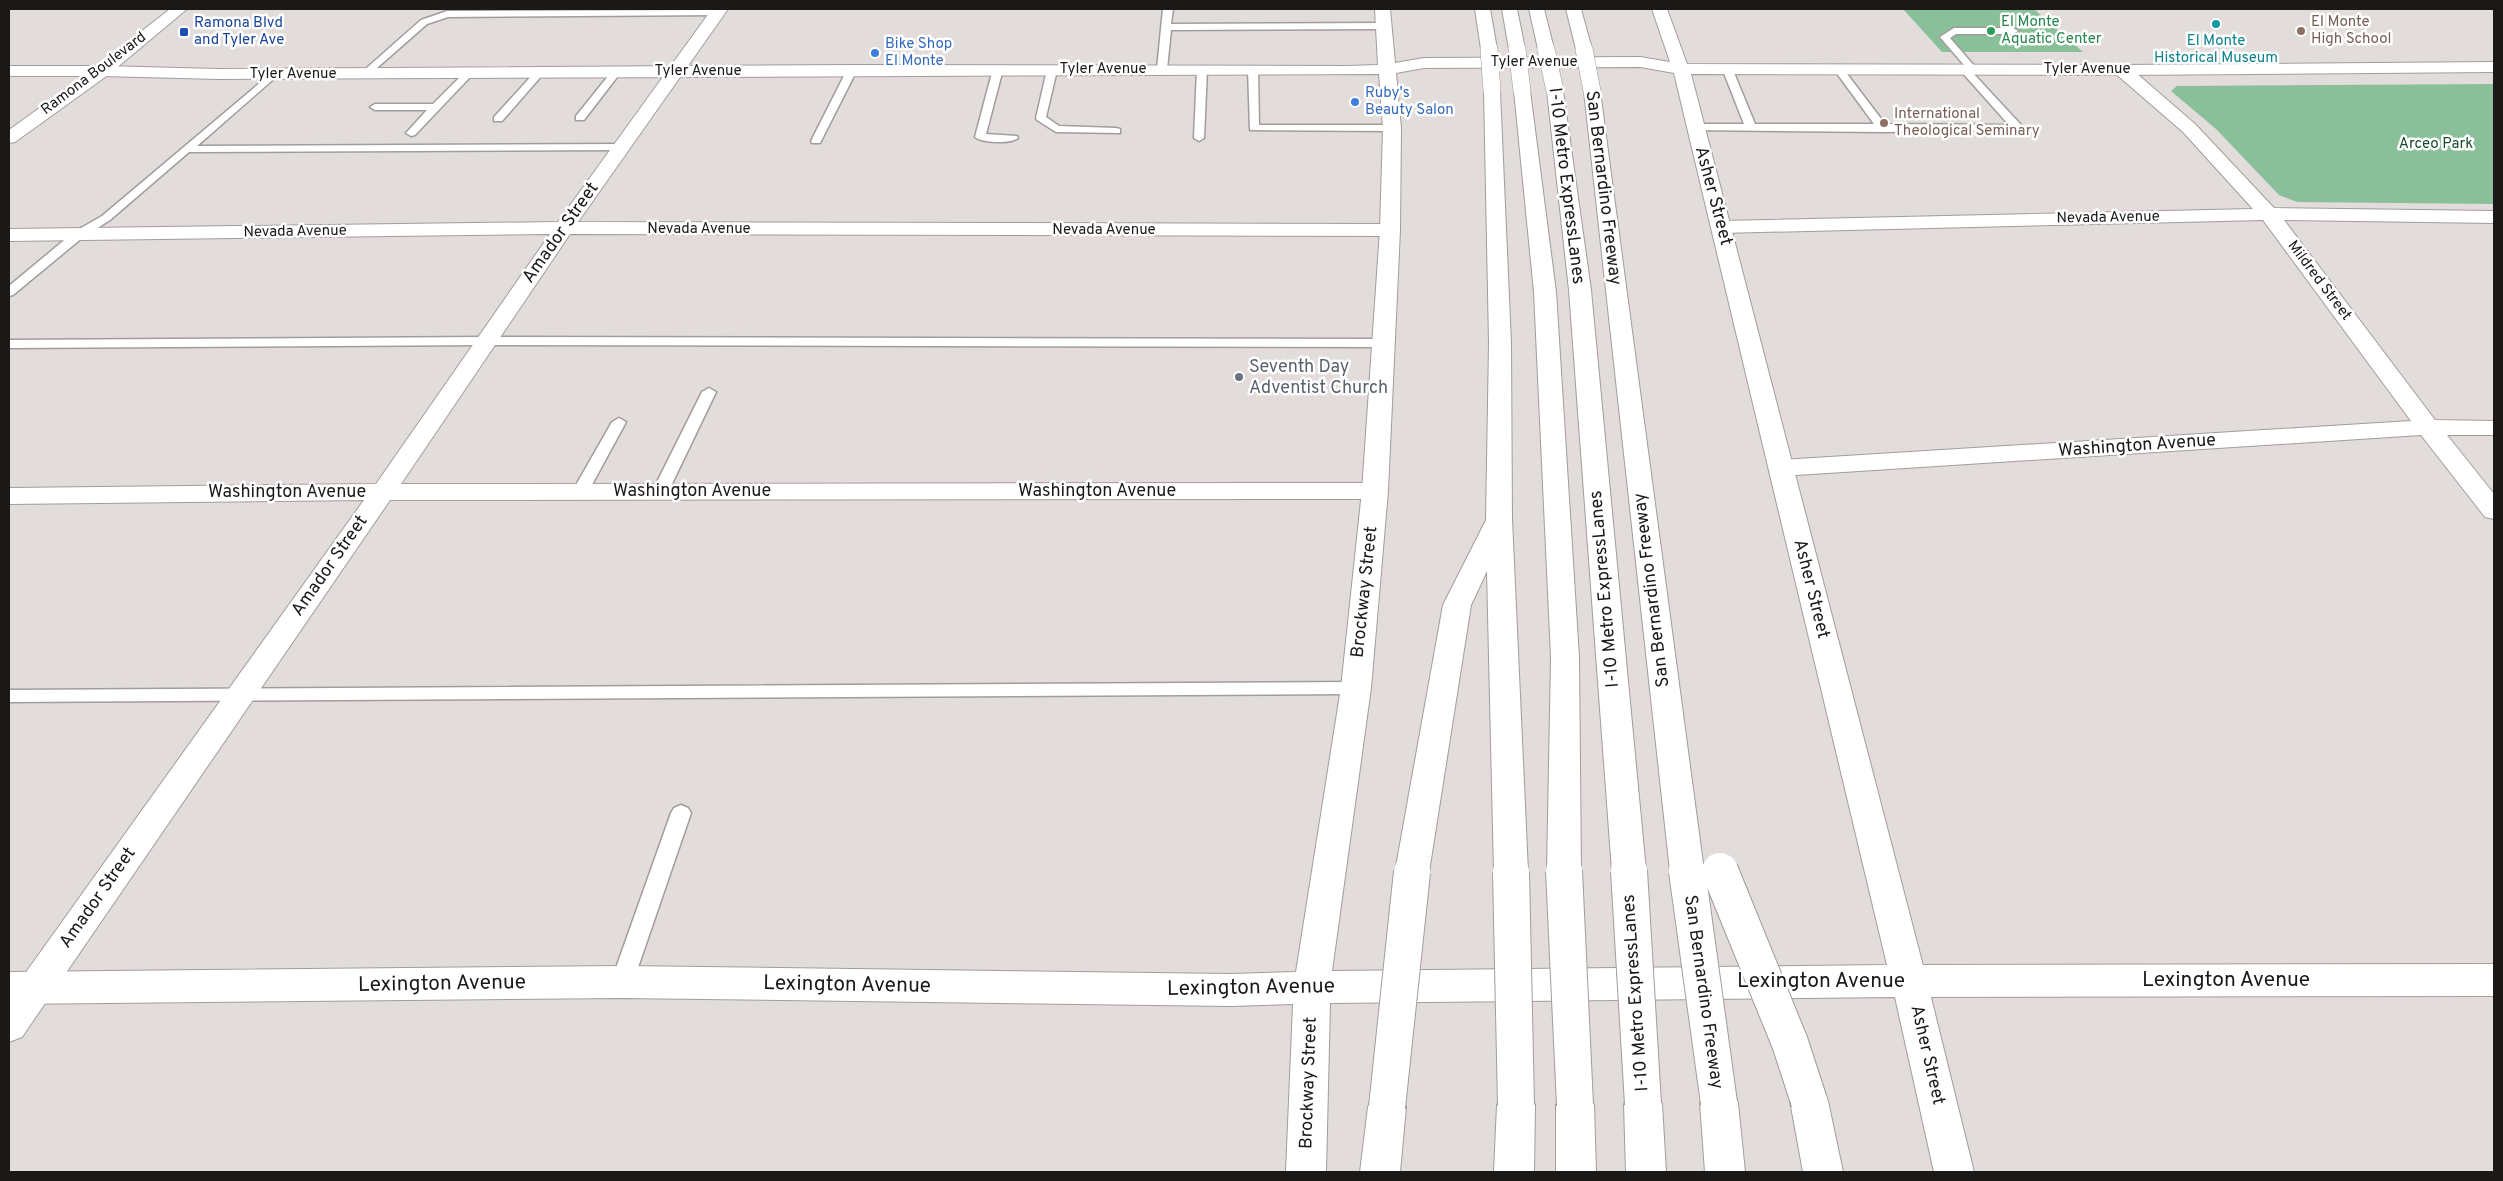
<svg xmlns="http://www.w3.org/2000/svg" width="2503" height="1181" font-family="Overpass,sans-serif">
<rect width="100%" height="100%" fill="#e2dddb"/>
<g fill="#89c099">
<polygon points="1903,9 2034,9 2083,52 1942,52"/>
<polygon points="2494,84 2494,204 2297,202 2279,195 2216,129 2171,91 2177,86"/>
</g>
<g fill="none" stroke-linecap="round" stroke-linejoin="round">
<g stroke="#a29d9b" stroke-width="3">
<g id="service">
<polygon points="1163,9 1173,9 1171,24 1384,23 1389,26 1384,29 1171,30 1167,69 1162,72 1157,69"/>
<polygon points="717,10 722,13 720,15 448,17 427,24 369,75 361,73 421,20 447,11"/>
<polygon points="1954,28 2013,28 2018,31 2013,34 1956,34 1950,38 1976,68 1971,71 2022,126 2022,130 1883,132 1694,130 1689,127 1694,124 1744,124 1722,68 1727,65 1732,68 1755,124 1874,124 1833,68 1838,65 1841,66 1885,124 2009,125 1960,70 1960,66 1964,65 1940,37"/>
<path d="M 998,66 L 1003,69 L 986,134 L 1017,136 L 1018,138 C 1011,144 982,143 975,137 L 993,69 Z"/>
<polygon points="1202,66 1207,69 1204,138 1199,141 1194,138 1197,69"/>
<polygon points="1253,66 1258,69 1259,125 1392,125 1397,128 1392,131 1250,130 1248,69"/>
<polygon points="852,67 857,70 821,141 820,143 812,143 811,141 847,70"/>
<polygon points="1052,67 1057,70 1046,117 1059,126 1116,128 1120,129 1120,133 1056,132 1037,120 1036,118 1047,70"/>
<polygon points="469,70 472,71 472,75 415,135 411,136 406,133 427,110 375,110 370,107 375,104 433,104 466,71"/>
<polygon points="613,70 621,72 584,120 576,120 576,116"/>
<polygon points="274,71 279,74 277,76 197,146 621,144 626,147 621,150 189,152 110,220 82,238 13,295 9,296 9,286 74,232 102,216"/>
<polygon points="536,71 544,73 502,121 494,121 494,117"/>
<polygon points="486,337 1383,339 1390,343 1383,347 486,345 9,348 9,340"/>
<polygon points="709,388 716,392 668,492 665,495 655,495 652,492 702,392"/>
<polygon points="619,418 626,422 588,492 585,495 575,495 572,492 612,422"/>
<polygon points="1356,682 1362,683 1365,688 1362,693 1356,694 9,702 9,690"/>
<polygon points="681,805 688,808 691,813 633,982 629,989 622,991 615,989 611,982 671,813 674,808"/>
</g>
</g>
<g stroke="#a29d9b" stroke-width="2">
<g id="minor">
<polygon points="712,9 728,9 578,222 1390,224 1397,226 1400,230 1397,234 1390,236 570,234 401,484 1375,483 1384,485 1388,491 1384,497 1375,499 390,500 22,1037 9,1042 9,996 364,500 9,504 9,488 376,484 550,234 9,241 9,229 558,222"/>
<polygon points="2122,65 2128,66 2195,124 2274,208 2494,211 2494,223 2284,220 2435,420 2494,421 2494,435 2447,435 2494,494 2494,519 2485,517 2421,435 1781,476 1772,473 1769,468 1772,463 1781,460 2411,421 2263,220 1721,233 1714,231 1711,227 1714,223 1721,221 2253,209 2183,132 2116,74 2114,70 2116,66"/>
<polygon points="2494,964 2494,996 1909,997 1896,992 1891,981 1896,970 1909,965"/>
</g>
</g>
<g stroke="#a29d9b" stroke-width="2">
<path id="tertiary" d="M 1375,9 L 1390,9 L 1395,63 L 1424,58 L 1640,57 L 1670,62 L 1652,9 L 1667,9 L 1687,64 L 2122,65 L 2494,62 L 2494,72 L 2122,75 L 1691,74 L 1927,981 L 1974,1172 L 1934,1172 L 1895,997 L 1330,1003 L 1326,1172 L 1286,1172 L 1293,1004 L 1231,1006 L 622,998 L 9,1004 L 9,972 L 622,966 L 1231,974 L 1296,972 L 1341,688 L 1362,491 L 1380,230 L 1383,128 L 1379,74 L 219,79 L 102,76 L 96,75 L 94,71 L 96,67 L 102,66 L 219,69 L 852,65 L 1348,66 L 1378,65 ZM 1640,67 L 1674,73 L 1887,965 L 1332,971 L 1371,688 L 1388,491 L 1400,230 L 1401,128 L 1396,73 L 1424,68 Z"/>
</g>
<g stroke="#a29d9b" stroke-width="2">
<polygon id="secondary" points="9,66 102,66 108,67 110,71 108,75 102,76 9,76"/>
</g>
<g stroke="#a29d9b" stroke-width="2">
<polygon id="primary" points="170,9 187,9 108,75 15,142 9,143 9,130 96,67"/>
</g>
<g stroke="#a29d9b" stroke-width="2">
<g id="motorway">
<polygon points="1475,9 1490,9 1497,49 1495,52 1483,52 1481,49"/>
<polygon points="1502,9 1517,9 1525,49 1523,52 1511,52 1509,49"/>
<polygon points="1529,9 1544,9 1554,49 1552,52 1540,52 1538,49"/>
<polygon points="1566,9 1581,9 1592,49 1590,52 1578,52 1576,49"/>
<polygon points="1492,86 1498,87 1500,91 1511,343 1512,519 1528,872 1523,882 1511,886 1499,882 1494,872 1487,571 1471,605 1429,872 1424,882 1412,886 1400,882 1395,872 1443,605 1486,520 1489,343 1484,91 1486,87"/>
<polygon points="1522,86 1528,87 1530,91 1556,292 1579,657 1581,871 1576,881 1564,885 1552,881 1547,871 1551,657 1534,292 1514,91 1516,87"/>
<polygon points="1555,86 1561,87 1563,91 1591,290 1646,871 1641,881 1629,885 1617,881 1612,871 1569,290 1547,91 1549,87"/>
<polygon points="1592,86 1598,87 1600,91 1704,871 1699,881 1687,885 1675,881 1670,871 1584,91 1586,87"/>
<polygon points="1809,1083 1823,1088 1828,1101 1843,1172 1803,1172 1790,1101 1795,1088"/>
<polygon points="1719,1085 1733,1090 1738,1103 1745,1172 1705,1172 1700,1103 1705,1090"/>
<polygon points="1643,1086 1657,1091 1662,1104 1666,1172 1626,1172 1624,1104 1629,1091"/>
<polygon points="1516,1087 1530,1092 1535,1105 1534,1172 1494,1172 1497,1105 1502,1092"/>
<polygon points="1575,1087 1589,1092 1594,1105 1596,1172 1556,1172 1556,1105 1561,1092"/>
<polygon points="1387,1089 1401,1094 1406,1107 1400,1172 1360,1172 1368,1107 1373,1094"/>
</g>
</g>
<use href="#service" fill="#fff" fill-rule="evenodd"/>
<use href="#minor" fill="#fff" fill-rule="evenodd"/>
<use href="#tertiary" fill="#fff" fill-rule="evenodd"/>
<use href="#secondary" fill="#fff" fill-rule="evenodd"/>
<use href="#primary" fill="#fff" fill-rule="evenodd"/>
<use href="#motorway" fill="#fff" fill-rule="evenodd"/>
<g stroke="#a29d9b" stroke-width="18" stroke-linecap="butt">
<g id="motorway-bridge-far1">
<polyline points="1489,49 1492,91"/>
<polyline points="1517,49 1522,91"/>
<polyline points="1546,49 1555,91"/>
<polyline points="1584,49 1592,91"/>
</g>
</g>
<g stroke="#a29d9b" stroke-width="38" stroke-linecap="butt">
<g id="motorway-bridge">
<polyline points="1564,871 1575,1105"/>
<polyline points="1629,871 1643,1104"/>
<polyline points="1687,871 1719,1103"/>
<polyline points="1720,871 1790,1043 1809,1101"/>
<polyline points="1511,872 1516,1105"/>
<polyline points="1387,1107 1412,872"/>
</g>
</g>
<use href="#motorway-bridge-far1" stroke="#fff" stroke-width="17"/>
<use href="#motorway-bridge" stroke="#fff" stroke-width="36"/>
</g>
<circle fill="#0f9aa8" stroke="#fff" stroke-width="2" cx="2216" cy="24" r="5"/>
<circle fill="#2e9e5b" stroke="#fff" stroke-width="2" cx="1991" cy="31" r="5"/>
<g fill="#8d6e63" stroke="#fff" stroke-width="2">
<circle cx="2301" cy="31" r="5"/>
<circle cx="1884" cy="123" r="5"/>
</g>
<rect fill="#1a4fb4" stroke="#fff" stroke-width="2" x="179" y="27" width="10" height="10" rx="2.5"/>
<g fill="#3f7fe0" stroke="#fff" stroke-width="2">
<circle cx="875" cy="53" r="5"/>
<circle cx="1355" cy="102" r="5"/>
</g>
<circle fill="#6b7280" stroke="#fff" stroke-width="2" cx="1239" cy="377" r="5"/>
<g text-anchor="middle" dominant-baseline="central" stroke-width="5" stroke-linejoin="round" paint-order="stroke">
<g font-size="15" fill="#27864d" stroke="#fff" text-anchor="start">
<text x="2001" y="22">El Monte<tspan x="2001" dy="17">Aquatic Center</tspan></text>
</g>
<g font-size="15" fill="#785e54" stroke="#fff" text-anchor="start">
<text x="2311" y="22">El Monte<tspan x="2311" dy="17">High School</tspan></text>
<text x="1894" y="114">International<tspan x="1894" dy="17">Theological Seminary</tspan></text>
</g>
<g font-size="15" fill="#164399" stroke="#fff" text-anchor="start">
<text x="194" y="23">Ramona Blvd<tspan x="194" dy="17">and Tyler Ave</tspan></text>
</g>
<g font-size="15" fill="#0d838f" stroke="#fff">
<text x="2216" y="41">El Monte<tspan x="2216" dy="17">Historical Museum</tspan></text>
</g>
<g font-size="15" fill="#366cbe" stroke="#fff" text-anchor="start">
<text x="885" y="44">Bike Shop<tspan x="885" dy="17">El Monte</tspan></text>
<text x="1365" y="93">Ruby's<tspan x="1365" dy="17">Beauty Salon</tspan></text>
</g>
<g font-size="15" fill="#1a1918" stroke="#fff">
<text x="1534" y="62">Tyler Avenue</text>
<text x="1103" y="69">Tyler Avenue</text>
<text x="2087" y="69">Tyler Avenue</text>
<text x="698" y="71">Tyler Avenue</text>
<text transform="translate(94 74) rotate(-37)">Ramona Boulevard</text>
<text x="293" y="74">Tyler Avenue</text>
<text transform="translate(2108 218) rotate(-1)">Nevada Avenue</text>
<text x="699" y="229">Nevada Avenue</text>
<text x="1104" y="230">Nevada Avenue</text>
<text transform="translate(295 232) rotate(-1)">Nevada Avenue</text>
<text transform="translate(2319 281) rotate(53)">Mildred Street</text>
</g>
<g font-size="15" fill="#184b2c" stroke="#fff">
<text x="2436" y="144">Arceo Park</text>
</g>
<g font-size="18" fill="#1a1918" stroke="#fff">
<text transform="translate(1566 186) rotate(83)">I-10 Metro ExpressLanes</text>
<text transform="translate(1603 188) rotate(83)">San Bernardino Freeway</text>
<text transform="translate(1713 196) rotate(75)">Asher Street</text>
<text transform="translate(561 233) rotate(-55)">Amador Street</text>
<text transform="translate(2137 446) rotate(-4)">Washington Avenue</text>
<text x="692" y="491">Washington Avenue</text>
<text x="1097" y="491">Washington Avenue</text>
<text x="287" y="492">Washington Avenue</text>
<text transform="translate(330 566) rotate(-55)">Amador Street</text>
<text transform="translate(1605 589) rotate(-95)">I-10 Metro ExpressLanes</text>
<text transform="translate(1811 589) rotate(76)">Asher Street</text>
<text transform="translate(1652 590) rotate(-97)">San Bernardino Freeway</text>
<text transform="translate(1365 592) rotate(-84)">Brockway Street</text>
<text transform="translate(98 898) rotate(-55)">Amador Street</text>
<text transform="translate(1703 992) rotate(82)">San Bernardino Freeway</text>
<text transform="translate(1636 993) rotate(-94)">I-10 Metro ExpressLanes</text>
<text transform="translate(1927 1055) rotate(77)">Asher Street</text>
<text transform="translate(1309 1083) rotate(-88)">Brockway Street</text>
</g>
<g font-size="18" fill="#5b616d" stroke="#fff" text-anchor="start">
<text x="1249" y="367">Seventh Day<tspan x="1249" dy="21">Adventist Church</tspan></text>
</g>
<g font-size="21" fill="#1a1918" stroke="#fff">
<text x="2226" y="980">Lexington Avenue</text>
<text x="1821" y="981">Lexington Avenue</text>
<text transform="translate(442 984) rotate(-1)">Lexington Avenue</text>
<text transform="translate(847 985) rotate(1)">Lexington Avenue</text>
<text transform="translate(1251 988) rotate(-1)">Lexington Avenue</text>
</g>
</g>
<rect width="2503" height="1181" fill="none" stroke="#1a1918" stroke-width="20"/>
</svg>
